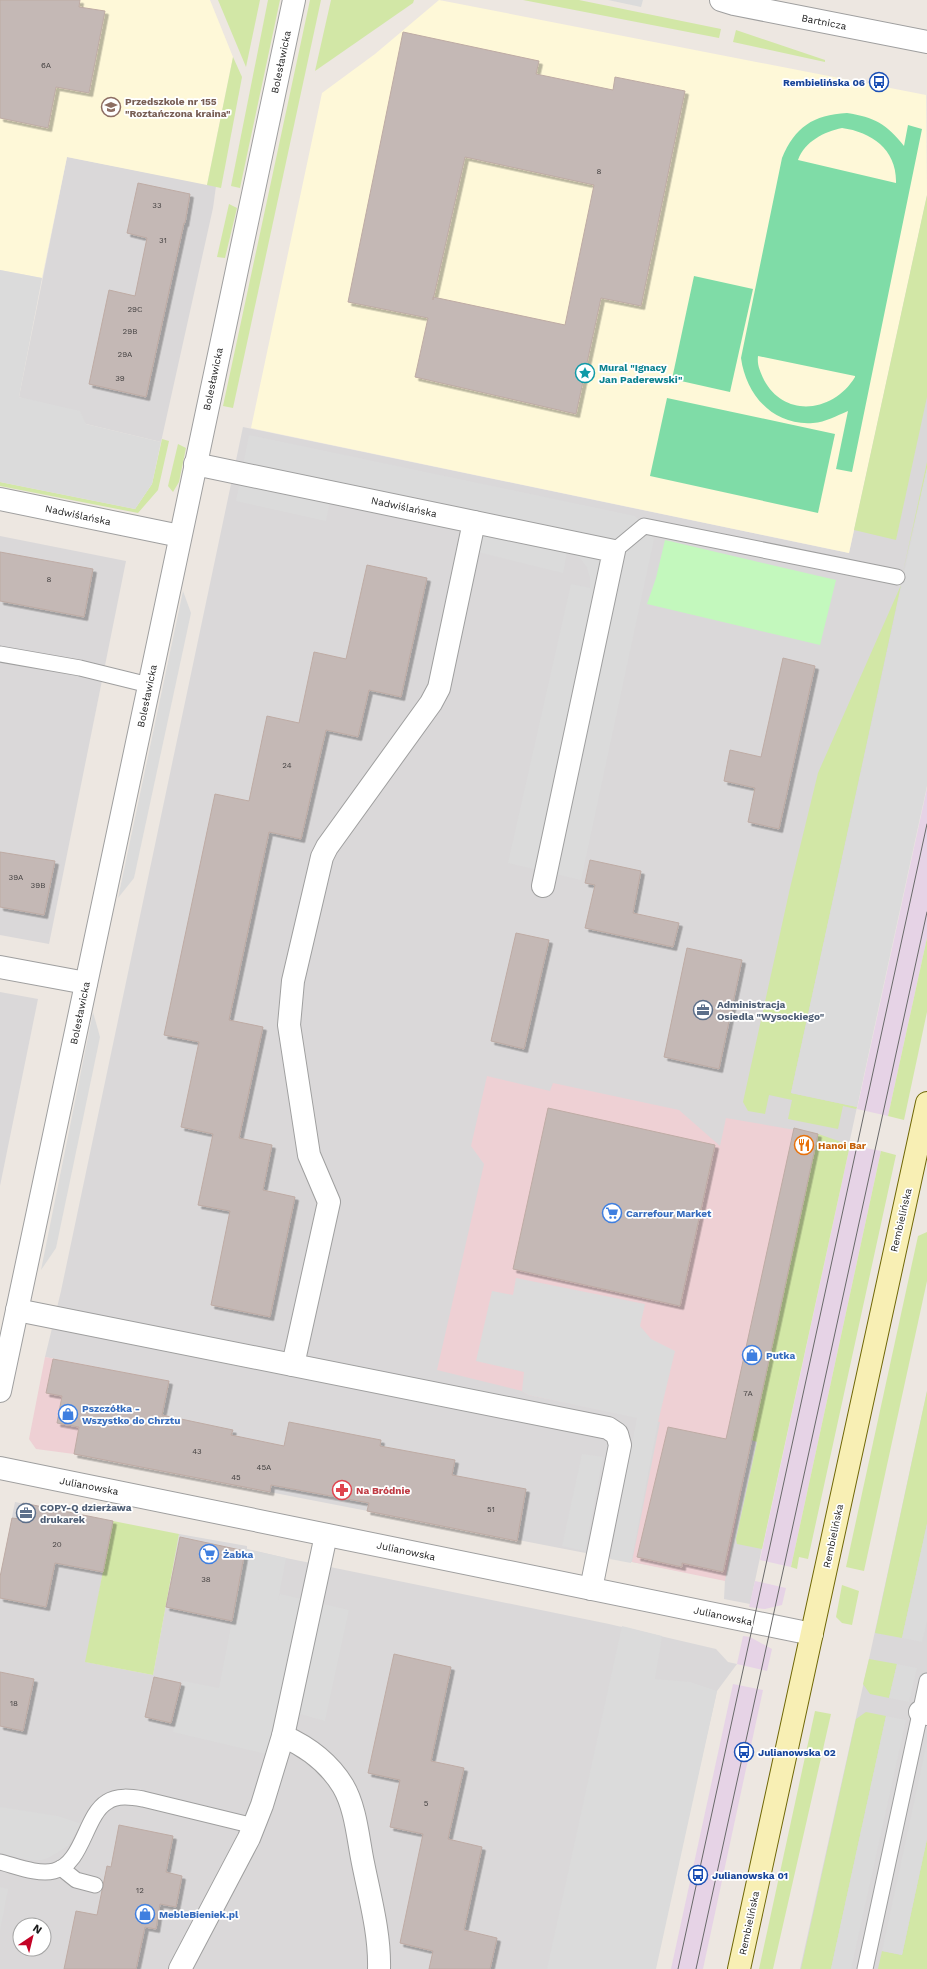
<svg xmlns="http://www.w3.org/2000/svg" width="927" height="1969" font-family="'Work Sans',sans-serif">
<defs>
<filter id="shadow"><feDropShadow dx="3.5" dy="3.5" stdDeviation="0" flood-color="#0004"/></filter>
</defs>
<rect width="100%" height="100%" fill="#ede7e1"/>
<g fill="#dad8d9" fill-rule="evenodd">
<polygon points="67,157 216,186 213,208 161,442 86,424 19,397"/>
<polygon points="927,195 927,770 857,1107 750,1604 724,1599 725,1580 150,1469 169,1381 45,1357 61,1291 243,427 849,553"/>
<polygon points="0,536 126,561 49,944 0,935"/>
<polygon points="0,992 38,999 0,1186"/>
<polygon points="927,1391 927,1969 800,1969 869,1659"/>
<path d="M 15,1502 L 113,1521 L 86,1662 L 153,1675 L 179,1534 L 247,1546 L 247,1549 L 286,1558 L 609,1624 L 716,1649 L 728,1662 L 737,1664 L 717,1691 L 654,1969 L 0,1969 L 0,1577 ZM 20,1925 L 44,1925 L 44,1949 L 20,1949 Z"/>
</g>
<g fill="#eed0d4">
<polygon points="487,1076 550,1091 553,1083 679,1110 720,1146 726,1118 818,1134 751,1440 725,1581 632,1562 660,1422 528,1395 522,1391 437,1370 484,1164 471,1146"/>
<polygon points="45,1357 169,1381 150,1469 74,1454 36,1449 29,1439"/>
</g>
<g fill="#e6d3e6">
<polygon points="927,788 927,938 888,1116 857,1109"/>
<polygon points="850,1145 881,1151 791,1567 760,1560"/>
<polygon points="755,1581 786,1588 782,1605 765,1609 749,1607"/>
<polygon points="743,1636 750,1637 772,1649 767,1671 737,1664"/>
<polygon points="733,1684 763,1690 703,1969 671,1969"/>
</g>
<g fill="#fef8d8">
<polygon points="0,0 210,0 233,57 207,185 67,157 42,278 0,270"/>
<polygon points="439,0 926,95 927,195 849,553 251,428 322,93 375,54"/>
</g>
<g fill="#d2e7a6">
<polygon points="218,0 260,0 246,67"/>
<polygon points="268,0 280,0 240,188 231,186"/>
<polygon points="310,0 321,0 233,408 223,406"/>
<polygon points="331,0 414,0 413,3 315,71"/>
<polygon points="523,0 579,0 721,29 719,38"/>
<polygon points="736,30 825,60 825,62 733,42"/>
<polygon points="233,57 242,77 221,188 207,185"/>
<polygon points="927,195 927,397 896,540 854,530"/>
<polygon points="229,204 237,208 225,258 217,257"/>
<polygon points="162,439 169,441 158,490 138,513 0,486 0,482 135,509 152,484"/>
<polygon points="178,444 186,448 179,482 173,492 168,486"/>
<polygon points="927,462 927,468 903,572"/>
<polygon points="901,585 791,1093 857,1107 856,1109 843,1106 838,1129 788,1119 792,1100 769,1095 765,1114 748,1111 743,1102 790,888 818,773"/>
<polygon points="927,938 927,1012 904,1120 888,1116"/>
<polygon points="807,1130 850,1145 762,1549 737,1544 736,1539 757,1442 751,1440 818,1134"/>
<polygon points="881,1151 896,1155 808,1559 799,1557 797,1569 791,1567"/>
<polygon points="927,1232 927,1281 864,1571 846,1567 918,1236"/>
<polygon points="927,1391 927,1524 902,1638 875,1633"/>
<polygon points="113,1521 179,1534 153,1675 85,1662"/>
<polygon points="842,1585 859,1591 852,1625 842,1623 836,1617"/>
<polygon points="869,1659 897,1664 889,1698 870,1694 863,1684"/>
<polygon points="815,1711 831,1714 773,1969 759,1969"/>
<polygon points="866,1712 886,1716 831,1969 801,1969 856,1719"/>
<polygon points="927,1839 927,1969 878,1969 882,1951 902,1955"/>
</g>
<polygon fill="#c3f8bd" points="665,540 836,580 820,645 647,604 656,578"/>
<g fill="#7fdca7" fill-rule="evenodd">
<path d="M 847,113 C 874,117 887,124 904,146 L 908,125 L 922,129 L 852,472 L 836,469 L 848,411 C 836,416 826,422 813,423 C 773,426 746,395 741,358 L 782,158 C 795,127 813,115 847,113 ZM 842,128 C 872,132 897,150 896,183 L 798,160 C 805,141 824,132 842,128 ZM 758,356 L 855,376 L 855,377 C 834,412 785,419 764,380 C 760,371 757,365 758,356 Z"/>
<polygon points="694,276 753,289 730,392 672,379"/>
<polygon points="667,398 835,434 818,513 650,476"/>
</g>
<g fill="#dbdbdb">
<polygon points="608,0 643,0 641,7"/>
<polygon points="0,270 42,278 19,397 80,411 86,424 161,442 152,484 135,509 0,482"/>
<polygon points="249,435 635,516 654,539 581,880 508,863 571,584 590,588 590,578 587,567 580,558 567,552 563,573 478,552 483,534 330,501 326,521 236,501"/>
<polygon points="927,468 927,786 857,1107 791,1093"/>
<polygon points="183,591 191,613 134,878 118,898"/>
<polygon points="93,1012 100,1037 56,1248 41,1270"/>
<polygon points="516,1278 645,1304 640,1326 651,1339 675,1351 658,1422 631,1563 610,1559 637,1418 528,1395 522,1391 524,1372 476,1361 492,1291 513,1295"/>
<polygon points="582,1454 603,1457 585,1551 562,1546"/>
<polygon points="927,1524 927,1621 922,1642 902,1638"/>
<polygon points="246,1549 286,1558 278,1600 280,1594 349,1610 325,1721 300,1714 288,1759 173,1732 183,1681 219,1688"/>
<polygon points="622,1626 662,1636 655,1679 690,1682 717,1691 656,1969 547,1969"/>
<polygon points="897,1664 917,1668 909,1702 889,1698"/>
<polygon points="886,1716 906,1720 851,1969 831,1969"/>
<polygon points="927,1742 927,1839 902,1955 882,1951"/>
<polygon points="0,1807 57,1816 81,1824 68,1846 50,1857 42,1860 30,1860 0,1853"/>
<polygon points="0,1887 8,1889 0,1931"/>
</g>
<g fill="#c4b8b5" stroke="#beaba4" fill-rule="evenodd" filter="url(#shadow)">
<polygon points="0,0 80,0 79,7 105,11 89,93 56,87 48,128 0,118"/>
<path d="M 403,32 L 539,61 L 536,74 L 613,90 L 615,77 L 685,91 L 641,306 L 601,298 L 576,414 L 415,377 L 428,318 L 348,302 ZM 465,157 L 594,185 L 565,325 L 433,297 L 433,300 Z"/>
<polygon points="138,183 190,194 185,223 184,223 146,397 89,384 109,290 135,296 147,238 127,233"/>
<polygon points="0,552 93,569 84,617 0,601"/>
<polygon points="367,565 427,578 401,697 369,690 358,737 326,730 301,839 269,832 229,1020 263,1027 239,1138 272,1145 263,1190 295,1197 270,1317 211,1305 230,1211 198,1205 213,1134 181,1127 199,1042 164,1035 215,794 249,801 267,716 299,723 314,652 346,659"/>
<polygon points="783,658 815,666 779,829 748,822 755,788 724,781 730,750 761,757"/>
<polygon points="0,852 55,861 44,915 0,907"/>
<polygon points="590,860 641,871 633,913 679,923 673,947 585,928 595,885 585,883"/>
<polygon points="516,933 549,940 524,1049 491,1041"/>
<polygon points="687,948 742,960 719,1069 664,1057"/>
<polygon points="548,1108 715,1145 680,1306 513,1269"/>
<polygon points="794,1128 818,1134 723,1572 682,1563 682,1567 637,1557 668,1427 726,1439"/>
<polygon points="53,1359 169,1381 162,1415 233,1430 231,1435 284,1446 289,1422 381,1440 380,1446 455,1460 452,1475 526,1489 517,1541 367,1511 369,1503 271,1485 270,1492 74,1454 79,1427 57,1423 62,1396 46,1393"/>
<polygon points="23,1503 113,1521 103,1572 55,1563 46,1607 0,1598 0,1577 12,1518 20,1519"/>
<polygon points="180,1537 245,1551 232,1621 166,1607"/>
<polygon points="394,1654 451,1667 431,1761 464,1768 448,1839 482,1847 464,1930 497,1938 490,1969 429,1969 433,1951 400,1943 423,1834 390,1827 400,1780 368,1773"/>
<polygon points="0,1672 34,1679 23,1731 0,1726"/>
<polygon points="154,1677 181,1683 171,1723 145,1717"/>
<polygon points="119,1825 173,1836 166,1872 182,1876 176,1907 160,1904 156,1929 145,1927 136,1969 64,1969 76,1911 97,1915 107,1866 111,1867"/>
</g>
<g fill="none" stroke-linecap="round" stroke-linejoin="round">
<g stroke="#9f9f9f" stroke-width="17">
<g id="lane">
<polyline points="614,551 644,526 897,577"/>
<polyline points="0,654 80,668 149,685"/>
<path d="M 0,1862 C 16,1866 38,1875 54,1871 C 83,1864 85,1815 107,1802 C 117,1795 131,1797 143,1799 L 254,1826"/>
<polyline points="61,1868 76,1880 95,1885"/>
<polyline points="865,1969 927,1681"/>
</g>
</g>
<g stroke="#9f9f9f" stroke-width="24">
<g id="street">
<polyline points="721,0 734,4 927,42"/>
<polyline points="195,464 614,551 543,886"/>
<polyline points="0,499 180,536"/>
<polyline points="0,967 86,983"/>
<polyline points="17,1310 608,1428 617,1434 620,1445 591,1589"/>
<polyline points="293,1365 329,1202 309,1155 289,1025 293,981 322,857 327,847 431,703 439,688 474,522"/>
<polyline points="0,1391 294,0"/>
<polyline points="0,1468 812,1634"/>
<polyline points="920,1712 927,1714"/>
<path d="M 283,1736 C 308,1747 329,1763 343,1786 C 356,1808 358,1839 363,1863 C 370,1898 380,1934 379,1969"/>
<polyline points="180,1969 249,1838 262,1805 283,1736 326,1535"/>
</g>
</g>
<g stroke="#6f6706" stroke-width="24">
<polyline id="secondary" points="739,1969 927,1103"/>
</g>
<use href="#lane" stroke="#fff" stroke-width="15"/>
<use href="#street" stroke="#fff" stroke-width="22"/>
<use href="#secondary" stroke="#f8efb4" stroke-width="22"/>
<g stroke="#696969" stroke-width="1">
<polyline points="678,1969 927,824"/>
<polyline points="696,1969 927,912"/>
</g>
</g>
<defs>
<g id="bus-ring" transform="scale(1)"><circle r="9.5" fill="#fff" stroke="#1a4fb4" stroke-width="1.5"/><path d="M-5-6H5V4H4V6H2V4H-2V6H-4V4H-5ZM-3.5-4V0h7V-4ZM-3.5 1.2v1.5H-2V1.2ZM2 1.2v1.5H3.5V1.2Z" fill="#1a4fb4"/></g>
<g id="school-ring" transform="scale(1)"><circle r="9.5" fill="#fff" stroke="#8d6e63" stroke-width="1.5"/><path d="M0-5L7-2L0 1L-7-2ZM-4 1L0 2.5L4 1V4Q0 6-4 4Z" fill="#8d6e63"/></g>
<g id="sight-ring" transform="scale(1)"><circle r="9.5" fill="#fff" stroke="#0f9aa8" stroke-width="1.5"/><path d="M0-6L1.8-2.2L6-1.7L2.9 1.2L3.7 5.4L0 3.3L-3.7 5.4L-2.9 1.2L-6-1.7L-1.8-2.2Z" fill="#0f9aa8"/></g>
<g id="office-ring" transform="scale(1)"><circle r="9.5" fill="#fff" stroke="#5c6f8a" stroke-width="1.5"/><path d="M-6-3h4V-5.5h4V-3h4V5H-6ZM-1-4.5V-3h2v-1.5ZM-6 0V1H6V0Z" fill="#5c6f8a"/></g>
<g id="restaurant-ring" transform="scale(1)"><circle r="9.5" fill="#fff" stroke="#e8710a" stroke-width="1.5"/><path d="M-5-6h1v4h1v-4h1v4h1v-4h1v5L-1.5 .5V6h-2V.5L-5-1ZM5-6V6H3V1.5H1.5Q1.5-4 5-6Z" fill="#e8710a"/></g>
<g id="supermarket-ring" transform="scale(1)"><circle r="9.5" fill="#fff" stroke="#3f7fe0" stroke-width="1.5"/><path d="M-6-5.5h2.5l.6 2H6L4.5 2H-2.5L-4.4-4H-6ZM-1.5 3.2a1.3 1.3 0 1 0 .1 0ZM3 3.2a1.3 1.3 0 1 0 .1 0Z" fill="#3f7fe0"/></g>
<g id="shop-ring" transform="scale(1)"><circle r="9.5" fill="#fff" stroke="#3f7fe0" stroke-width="1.5"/><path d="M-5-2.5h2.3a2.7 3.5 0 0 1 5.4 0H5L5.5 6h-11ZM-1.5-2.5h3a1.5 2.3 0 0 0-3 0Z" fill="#3f7fe0"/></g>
<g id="pharmacy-ring" transform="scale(1)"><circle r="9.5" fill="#fff" stroke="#e0444e" stroke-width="1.5"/><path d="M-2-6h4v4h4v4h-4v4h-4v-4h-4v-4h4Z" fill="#e0444e"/></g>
</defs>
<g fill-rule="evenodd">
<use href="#bus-ring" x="879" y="82"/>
<use href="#school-ring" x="111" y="107"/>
<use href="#sight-ring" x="585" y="373"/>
<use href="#office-ring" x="703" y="1010"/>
<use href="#restaurant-ring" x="804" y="1145"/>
<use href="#supermarket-ring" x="612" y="1213"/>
<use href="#shop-ring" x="752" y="1355"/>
<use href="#shop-ring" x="68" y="1414"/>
<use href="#pharmacy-ring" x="342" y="1490"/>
<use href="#office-ring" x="26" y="1513"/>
<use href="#supermarket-ring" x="209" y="1554"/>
<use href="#bus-ring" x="744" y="1752"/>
<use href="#bus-ring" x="698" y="1875"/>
<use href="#shop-ring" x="145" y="1914"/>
</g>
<g text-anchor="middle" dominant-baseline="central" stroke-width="3.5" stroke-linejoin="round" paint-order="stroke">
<g font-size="8" fill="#454242">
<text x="46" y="65">6A</text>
<text x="599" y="171">8</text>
<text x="157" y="205">33</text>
<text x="163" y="240">31</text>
<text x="135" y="309">29C</text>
<text x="130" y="331">29B</text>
<text x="125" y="354">29A</text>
<text x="120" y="378">39</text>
<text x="49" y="579">8</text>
<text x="287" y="765">24</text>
<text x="16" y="877">39A</text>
<text x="38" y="885">39B</text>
<text x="748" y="1393">7A</text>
<text x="197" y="1451">43</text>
<text x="264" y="1467">45A</text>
<text x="236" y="1477">45</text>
<text x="491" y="1509">51</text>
<text x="57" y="1544">20</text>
<text x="206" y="1579">38</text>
<text x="14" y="1703">18</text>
<text x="426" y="1803">5</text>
<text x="140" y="1890">12</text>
</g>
<g font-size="10" fill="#1b1b1b" stroke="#fff">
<text transform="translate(824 22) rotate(11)">Bartnicza</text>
<text transform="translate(281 62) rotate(-78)">Bolesławicka</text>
<text transform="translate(213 379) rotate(-78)">Bolesławicka</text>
<text transform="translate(404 507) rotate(12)">Nadwiślańska</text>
<text transform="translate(78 515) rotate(12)">Nadwiślańska</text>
<text transform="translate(147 696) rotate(-78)">Bolesławicka</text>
<text transform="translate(80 1013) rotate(-78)">Bolesławicka</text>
<text transform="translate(901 1220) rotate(-77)">Rembielińska</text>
<text transform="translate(89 1486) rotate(11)">Julianowska</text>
<text transform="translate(833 1536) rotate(-78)">Rembielińska</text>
<text transform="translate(406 1551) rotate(12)">Julianowska</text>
<text transform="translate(723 1616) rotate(12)">Julianowska</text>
<text transform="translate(749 1923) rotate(-78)">Rembielińska</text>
</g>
<g font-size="10" font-weight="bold" fill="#164399" stroke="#fff" text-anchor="start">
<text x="865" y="82" text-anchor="end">Rembielińska 06</text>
<text x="758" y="1752">Julianowska 02</text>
<text x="712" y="1875">Julianowska 01</text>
</g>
<g font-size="10" font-weight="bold" fill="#785e54" stroke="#fff" text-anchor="start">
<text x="125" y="101">Przedszkole nr 155<tspan x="125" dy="12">"Roztańczona kraina"</tspan></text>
</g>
<g font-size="10" font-weight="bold" fill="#0d838f" stroke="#fff" text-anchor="start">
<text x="599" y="367">Mural "Ignacy<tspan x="599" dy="12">Jan Paderewski"</tspan></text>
</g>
<g font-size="10" font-weight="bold" fill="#4e5e75" stroke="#fff" text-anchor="start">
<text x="717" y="1004">Administracja<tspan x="717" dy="12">Osiedla "Wysockiego"</tspan></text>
<text x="40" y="1507">COPY-Q dzierżawa<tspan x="40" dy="12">drukarek</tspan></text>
</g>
<g font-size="10" font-weight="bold" fill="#c56008" stroke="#fff" text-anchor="start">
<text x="818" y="1145">Hanoi Bar</text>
</g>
<g font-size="10" font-weight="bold" fill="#366cbe" stroke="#fff" text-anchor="start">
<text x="626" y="1213">Carrefour Market</text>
<text x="766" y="1355">Putka</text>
<text x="82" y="1408">Pszczółka -<tspan x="82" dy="12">Wszystko do Chrztu</tspan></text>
<text x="223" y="1554">Żabka</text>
<text x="159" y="1914">MebleBieniek.pl</text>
</g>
<g font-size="10" font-weight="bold" fill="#be3a42" stroke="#fff" text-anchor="start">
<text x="356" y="1490">Na Bródnie</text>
</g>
</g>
<g transform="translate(32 1937) rotate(35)"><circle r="19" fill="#ffffff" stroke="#a4a4a4"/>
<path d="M0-3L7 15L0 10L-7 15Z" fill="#c40326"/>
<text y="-6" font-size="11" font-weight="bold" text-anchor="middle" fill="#1b1b1b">N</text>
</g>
</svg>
